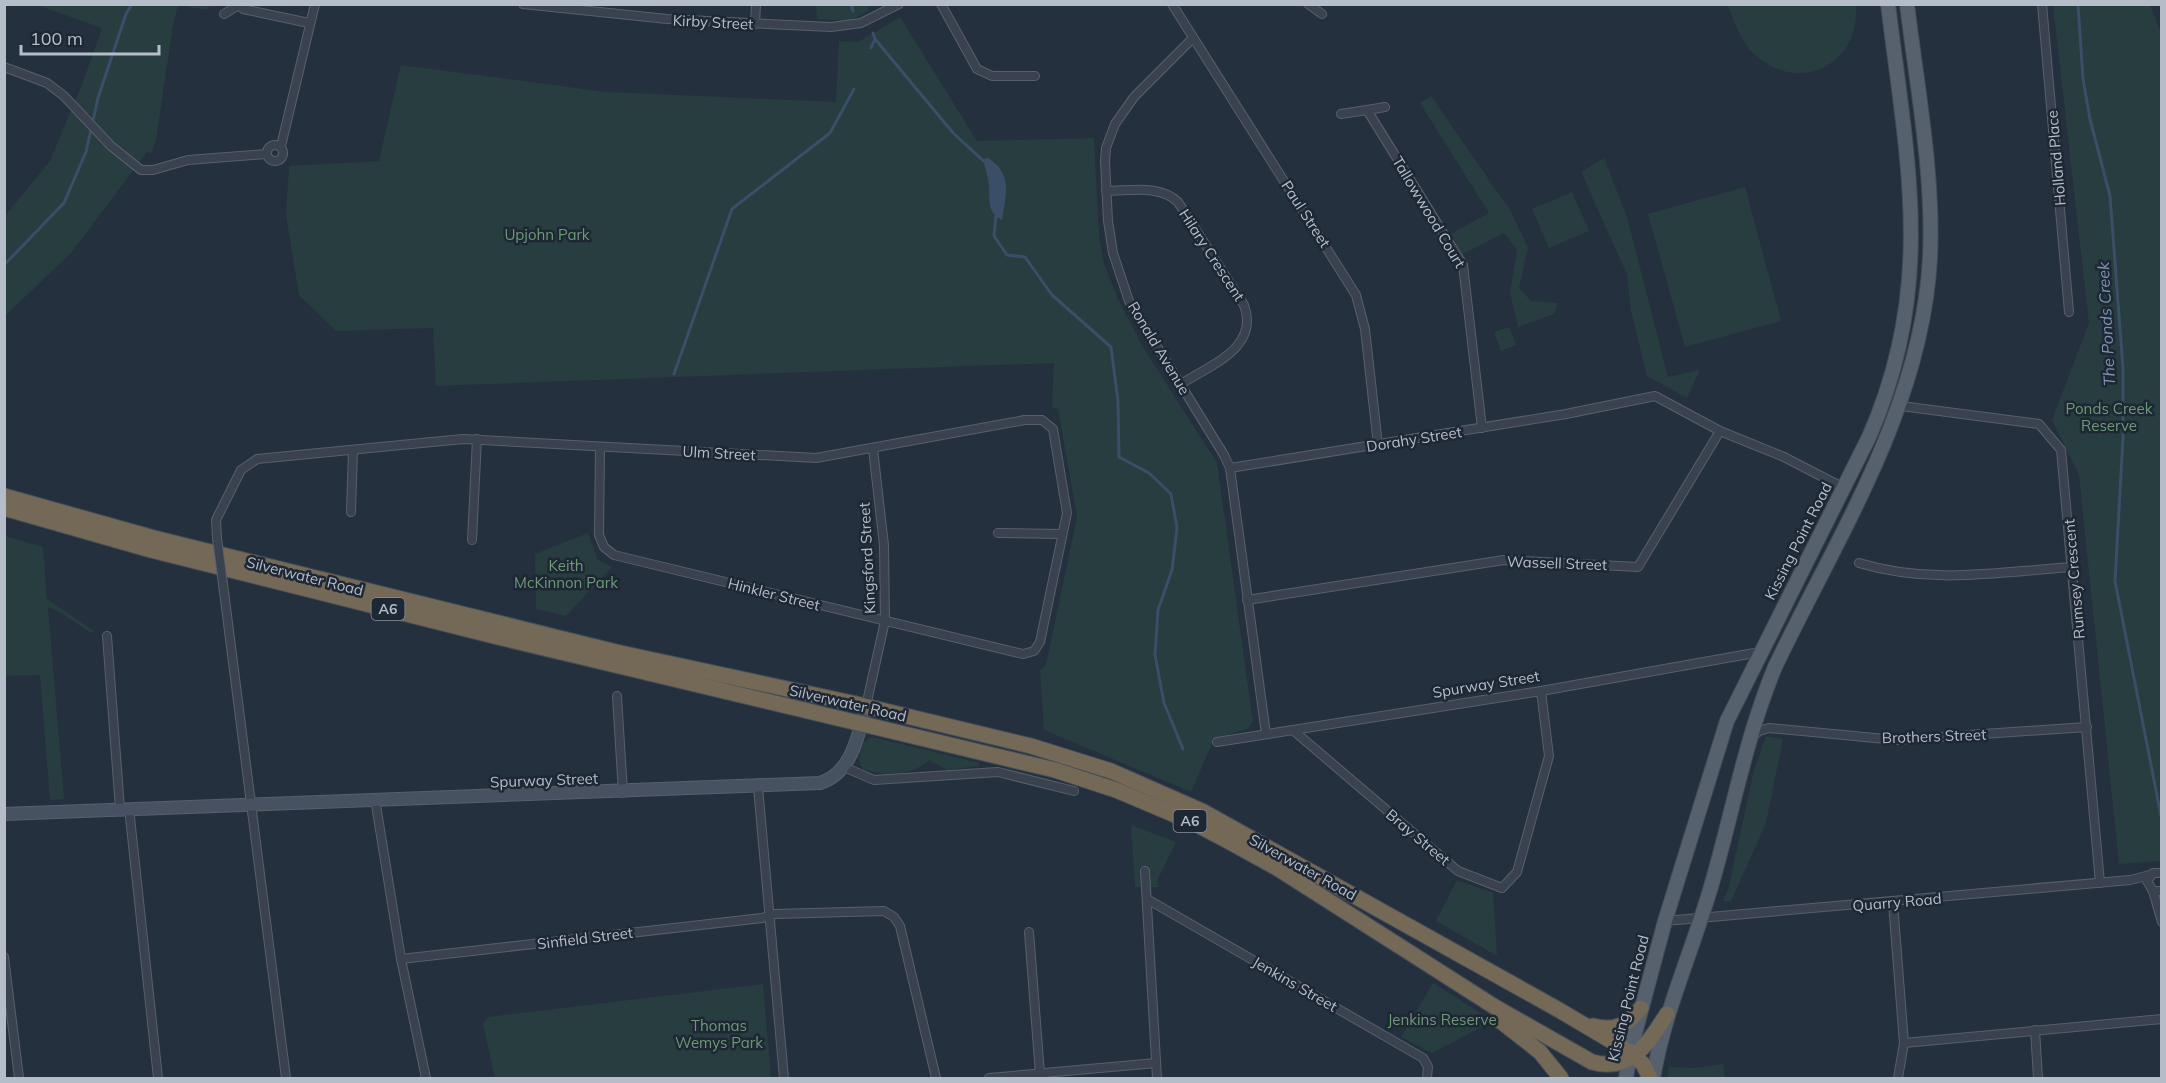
<svg xmlns="http://www.w3.org/2000/svg" width="2166" height="1083" font-family="Mulish,sans-serif">
<rect width="100%" height="100%" fill="#25303e"/>
<g fill="#273d3f">
<polygon points="203,4 209,6 207,10 178,5 173,25 156,140 151,153 147,152 71,253 5,316 5,216 50,161 84,79 102,28 37,5"/>
<polygon points="816,5 867,5 869,10 851,21 817,19"/>
<path d="M 1727,5 L 1856,5 C 1860,66 1798,96 1753,53 C 1741,42 1734,19 1727,5 Z"/>
<polygon points="2053,5 2150,5 2161,33 2161,861 2119,864 2079,475 2052,420 2089,323"/>
<polygon points="900,17 977,141 1094,138 1099,236 1104,264 1118,299 1143,347 1217,463 1253,722 1247,729 1214,739 1191,792 1044,730 1040,670 1046,665 1077,517 1058,409 1052,407 1054,363 436,386 433,328 336,331 299,295 286,215 289,166 379,161 401,65 606,92 836,102 839,41 858,42"/>
<polygon points="1431,96 1510,210 1528,247 1519,288 1531,301 1558,303 1554,314 1518,327 1510,292 1517,250 1504,233 1463,254 1450,234 1489,213 1420,103"/>
<polygon points="1604,158 1627,217 1668,377 1700,370 1687,398 1647,376 1631,311 1627,274 1581,172"/>
<polygon points="1745,187 1781,321 1685,347 1648,214"/>
<polygon points="1572,192 1589,231 1549,248 1532,209"/>
<polygon points="1509,327 1516,345 1501,351 1494,332"/>
<polygon points="588,533 598,560 612,567 566,616 536,609 535,554"/>
<polygon points="5,536 43,547 47,599 94,631 91,633 63,614 48,607 64,799 50,800 40,675 5,676"/>
<polygon points="1766,736 1783,739 1766,823 1731,901 1723,901 1729,886 1754,770"/>
<path d="M 872,737 L 980,763 L 978,766 L 947,770 L 929,760 C 911,777 884,776 862,769 C 856,758 860,741 872,737 Z"/>
<polygon points="1131,825 1176,842 1157,881 1159,887 1135,887"/>
<polygon points="1457,880 1493,893 1497,956 1436,921"/>
<polygon points="1433,983 1493,1021 1432,1053 1401,1037"/>
<polygon points="763,984 771,1078 495,1078 483,1024 488,1017"/>
<polygon points="1723,1064 1725,1078 1667,1078 1669,1067 1694,1068"/>
</g>
<path fill="#3a4e67" d="M 988,158 C 1013,174 1006,195 1002,220 C 987,212 990,202 989,188 C 989,178 985,168 983,159 Z"/>
<g fill="none" stroke-linecap="round" stroke-linejoin="round">
<g stroke="#3a4e67" stroke-width="3">
<polyline points="851,4 853,11"/>
<polyline points="2078,4 2083,79 2090,119 2110,196 2123,368 2123,438 2115,581 2162,821"/>
<polyline points="873,33 875,39 954,134 986,163"/>
<polyline points="871,48 875,39"/>
<polyline points="996,215 994,236 1007,255 1025,257 1052,295 1111,347 1118,401 1119,457 1149,473 1171,494 1177,528 1172,570 1158,610 1155,655 1164,703 1183,749"/>
<polyline points="4,265 64,203 86,152 98,98 126,14 132,4"/>
<polyline points="674,374 732,209 830,133 854,89"/>
</g>
<g stroke="#57606c" stroke-width="10">
<g id="street">
<polyline points="239,4 243,9 309,23"/>
<polyline points="523,4 667,19 831,27 861,23 899,4"/>
<polyline points="941,4 977,69 992,76 1035,76"/>
<polyline points="1172,4 1356,295 1365,329 1378,445"/>
<polyline points="1308,4 1322,14"/>
<polyline points="2042,4 2069,312"/>
<polyline points="224,14 239,5"/>
<polyline points="755,24 756,4"/>
<polyline points="1193,38 1134,97 1115,124 1106,148 1105,161 1108,221 1113,253 1129,301 1224,455 1230,468 1266,734"/>
<polyline points="4,67 47,83 64,96 111,146 141,170 153,170 188,160 266,154"/>
<polyline points="1385,107 1367,110 1463,265 1482,428"/>
<polyline points="1341,114 1367,110"/>
<circle cx="275" cy="153" r="8"/>
<polyline points="281,146 315,4"/>
<path d="M 1106,191 C 1130,191 1159,184 1178,202 L 1244,305 C 1260,348 1210,365 1181,384"/>
<polyline points="1901,406 2039,424 2061,450 2100,883"/>
<polyline points="1230,468 1566,414 1655,396 1720,431 1784,457 1844,488"/>
<polyline points="351,512 353,450"/>
<polyline points="998,533 1062,534"/>
<polyline points="217,538 216,520 241,470 257,459 463,439 816,458 1025,420 1042,420 1053,429 1067,513 1040,642 1034,651 1023,654 614,555 604,547 599,535 600,447"/>
<polyline points="472,540 477,439"/>
<path d="M 1859,563 C 1932,585 1998,572 2073,567"/>
<polyline points="223,584 286,1078"/>
<polyline points="1247,600 1504,560 1638,567 1720,431"/>
<polyline points="107,636 120,809"/>
<polyline points="617,696 623,793"/>
<polyline points="866,706 885,621 884,545 873,449"/>
<polyline points="1294,731 1458,871 1502,888 1517,872 1549,756 1541,691"/>
<polyline points="1753,737 1759,731 1769,728 1896,740 2087,727"/>
<polyline points="1217,742 1541,691 1760,652"/>
<polyline points="844,767 874,780 998,772 1074,791"/>
<polyline points="758,787 784,1078"/>
<polyline points="375,799 401,959 426,1078"/>
<polyline points="129,808 158,1078"/>
<polyline points="1145,871 1157,1078"/>
<polyline points="2162,873 2153,873 2147,881 2153,891 2162,891"/>
<polyline points="2153,891 2162,922"/>
<polyline points="1147,899 1423,1058 1428,1067 1427,1078"/>
<polyline points="1893,903 1904,1043 1898,1078"/>
<polyline points="1665,921 2130,880 2150,875"/>
<polyline points="1029,932 1040,1074"/>
<polyline points="4,957 19,1078"/>
<polyline points="401,959 762,918 775,914 884,911 894,917 900,926 936,1078"/>
<polyline points="2035,1030 2038,1078"/>
<polyline points="1904,1043 2162,1019"/>
<polyline points="989,1078 1156,1063"/>
</g>
</g>
<g stroke="#57606c" stroke-width="14">
<path id="secondary" d="M 4,814 L 820,783 C 852,773 858,736 866,706"/>
</g>
<g stroke="#424b58" stroke-width="16">
<g id="primary">
<path d="M 1626,1078 L 1630,1052 L 1665,921 L 1727,721 L 1869,437 C 1936,285 1907,161 1888,4"/>
<path d="M 1653,1078 C 1664,1013 1691,954 1710,890 C 1732,816 1745,739 1775,667 C 1838,535 1922,407 1930,258 C 1934,175 1917,87 1907,4"/>
</g>
</g>
<g stroke="#444d59" stroke-width="17">
<g id="highway">
<polyline points="4,496 154,538 616,652 852,703 1031,746 1111,771 1202,811 1559,1010 1630,1052 1643,1064 1650,1078"/>
<path d="M 4,508 L 151,550 L 498,637 L 1055,770 L 1116,790 L 1194,823 L 1228,841 L 1277,868 L 1495,1007 L 1592,1062 C 1631,1073 1648,1043 1667,1014"/>
<polyline points="1498,1019 1540,1052 1561,1078"/>
<path d="M 1593,1026 C 1615,1032 1627,1025 1641,1008"/>
</g>
</g>
<use href="#street" stroke="#39424e" stroke-width="8"/>
<use href="#secondary" stroke="#475161" stroke-width="12"/>
<use href="#primary" stroke="#57616e" stroke-width="14"/>
<use href="#highway" stroke="#746856" stroke-width="15"/>
<g stroke="#57606c" stroke-width="10" stroke-linecap="butt">
<polyline id="street-bridge" points="217,538 223,584"/>
</g>
<use href="#street-bridge" stroke="#39424e" stroke-width="8"/>
</g>
<g text-anchor="middle" dominant-baseline="central" stroke-width="5" stroke-linejoin="round" paint-order="stroke">
<g fill="#1e2734" stroke="#88909c" stroke-width="1.5">
<rect x="371.5" y="598" width="33" height="22" rx="4.5"/>
<rect x="1173.5" y="810" width="33" height="22" rx="4.5"/>
</g>
<g font-size="14" font-weight="bold" fill="#b5bdc9">
<text x="388" y="609">A6</text>
<text x="1190" y="821">A6</text>
</g>
<g font-size="15" fill="#b5bdc9" stroke="#1e2734">
<text transform="translate(713 22) rotate(3)">Kirby Street</text>
<text transform="translate(2056 158) rotate(-95)">Holland Place</text>
<text transform="translate(1429 212) rotate(59)">Tallowwood Court</text>
<text transform="translate(1306 214) rotate(57)">Paul Street</text>
<text transform="translate(1212 255) rotate(57)">Hilary Crescent</text>
<text transform="translate(1159 348) rotate(59)">Ronald Avenue</text>
<text transform="translate(1414 439) rotate(-9)">Dorahy Street</text>
<text transform="translate(719 453) rotate(3)">Ulm Street</text>
<text transform="translate(1798 541) rotate(-63)">Kissing Point Road</text>
<text transform="translate(867 558) rotate(-93)">Kingsford Street</text>
<text transform="translate(1557 563) rotate(2)">Wassell Street</text>
<text transform="translate(305 576) rotate(14)">Silverwater Road</text>
<text transform="translate(2074 579) rotate(-95)">Rumsey Crescent</text>
<text transform="translate(774 594) rotate(14)">Hinkler Street</text>
<text transform="translate(1486 684) rotate(-9)">Spurway Street</text>
<text transform="translate(848 703) rotate(13)">Silverwater Road</text>
<text transform="translate(1934 736) rotate(-2)">Brothers Street</text>
<text transform="translate(544 780) rotate(-2)">Spurway Street</text>
<text transform="translate(1418 837) rotate(40)">Bray Street</text>
<text transform="translate(1303 867) rotate(29)">Silverwater Road</text>
<text transform="translate(1897 902) rotate(-5)">Quarry Road</text>
<text transform="translate(585 938) rotate(-7)">Sinfield Street</text>
<text transform="translate(1295 984) rotate(30)">Jenkins Street</text>
<text transform="translate(1628 998) rotate(-76)">Kissing Point Road</text>
</g>
<g font-size="15" fill="#6c9a76" stroke="#1e2734">
<text x="547" y="234">Upjohn Park</text>
<text x="2109" y="408">Ponds Creek<tspan x="2109" dy="17">Reserve</tspan></text>
<text x="566" y="565">Keith<tspan x="566" dy="17">McKinnon Park</tspan></text>
<text x="1442" y="1019">Jenkins Reserve</text>
<text x="719" y="1025">Thomas<tspan x="719" dy="17">Wemys Park</tspan></text>
</g>
<g font-size="16" font-style="italic" fill="#7c94b1" stroke="#1e2734">
<text transform="translate(2106 324) rotate(-93)">The Ponds Creek</text>
</g>
</g>
<rect width="2166" height="1083" fill="none" stroke="#b5bdc9" stroke-width="12"/>
<path d="M21 45v9h138v-9" fill="none" stroke="#b5bdc9" stroke-width="3"/>
<text x="30" y="45" font-size="18" fill="#b5bdc9" stroke="#1e2734" stroke-width="4.5" paint-order="stroke">100 m</text>
</svg>
